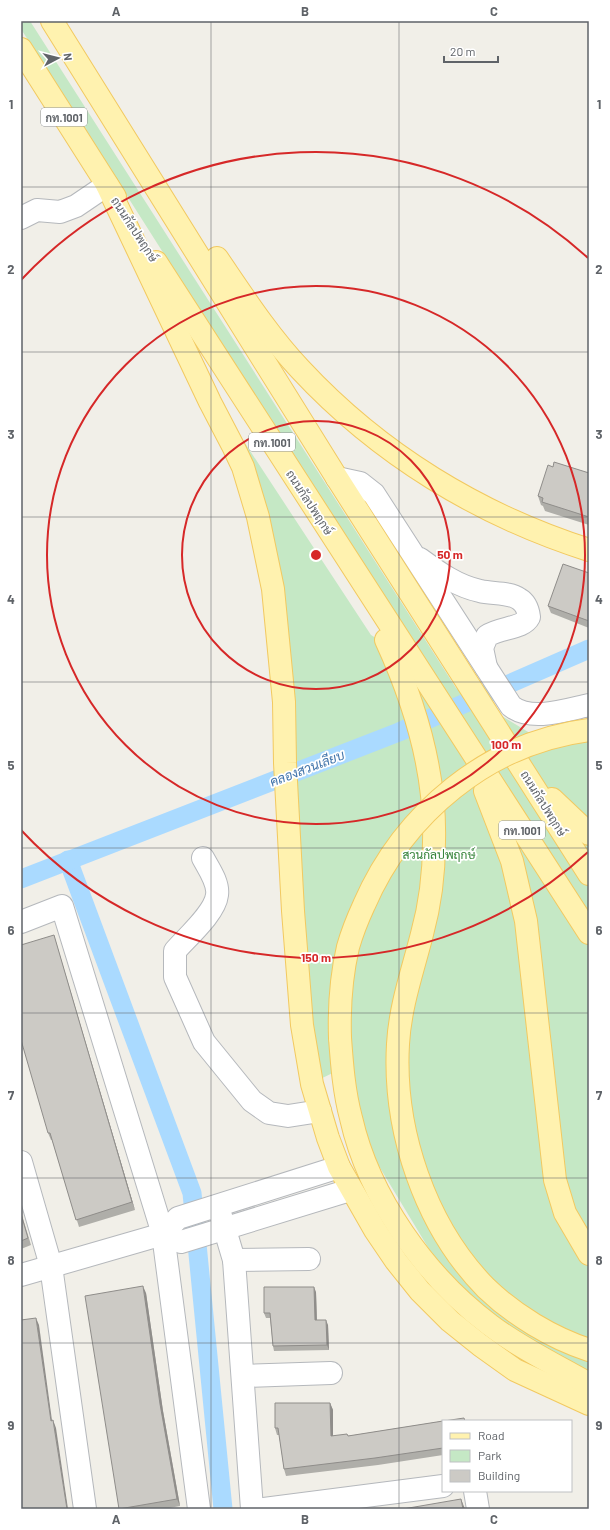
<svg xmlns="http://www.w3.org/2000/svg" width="610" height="1530" font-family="Barlow,Sarabun,sans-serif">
<rect width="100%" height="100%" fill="#f1efe8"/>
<polygon fill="#c5e8c5" points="21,21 30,21 456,688 543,741 589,737 589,1380 461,1302 365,1143 343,1068 312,1083 253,471 239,434 371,635 429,671 21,29"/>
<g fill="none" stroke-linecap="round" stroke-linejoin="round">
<g stroke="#aadaff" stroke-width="19">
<polyline points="68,860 192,1193 223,1509"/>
<polyline points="21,879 399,732 589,649"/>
</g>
<g stroke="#b5b8bc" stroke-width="24">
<g id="minor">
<polyline points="21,218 37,210 60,212 76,206 107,185"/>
<path d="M 337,478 L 360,483 L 374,494 L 511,706 C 531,722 566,710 589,705"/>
<path d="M 420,559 C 439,573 457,586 480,591 C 492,594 509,592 519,599 C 526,603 528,609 529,617 C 523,629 500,627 487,636 L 482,648 L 486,667"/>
<path d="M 203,858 C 209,869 219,883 217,895 C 215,913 187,937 175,951 L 175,977 L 204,1042 L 252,1101 L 269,1113 L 288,1116 L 320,1111"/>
<polyline points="21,922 62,906 163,1234 199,1509"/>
<polyline points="21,1162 51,1266 85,1509"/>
<polyline points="218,1206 234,1260 252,1509"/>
<polyline points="163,1234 181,1242 350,1190"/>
<polyline points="234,1260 309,1259"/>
<polyline points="21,1275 163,1234 178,1218 339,1167"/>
<polyline points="243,1376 331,1373"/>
<polyline points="475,1491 478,1509"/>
<polyline points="264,1509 443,1486"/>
</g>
</g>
<g stroke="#f2c960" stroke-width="24">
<g id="major">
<polyline points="52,21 337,478 589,874"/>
<polyline points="21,49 115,197"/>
<polyline points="107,185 210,402 234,448 243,467 258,517 273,589 284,702 285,763 293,911 302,1025 312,1084 328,1138 339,1167 375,1230 396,1261 420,1291 450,1321 480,1345 515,1370 589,1404"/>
<path d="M 217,258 C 243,296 268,335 300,369 C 379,454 479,515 589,550"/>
<polyline points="156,262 589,933"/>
<path d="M 386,640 C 415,703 436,772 434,842 C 434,872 430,905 422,934 C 413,970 400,1006 398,1044 C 393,1130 425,1226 486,1288 C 514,1315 552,1338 589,1350"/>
<polyline points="485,791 512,861 526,921 555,1180 565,1213 589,1254"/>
<polyline points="552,799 589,834"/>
<path d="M 340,1038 C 342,1065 344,1092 351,1118 C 369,1198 426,1277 490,1325 C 520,1348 556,1365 589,1384"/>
</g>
</g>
<use href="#minor" stroke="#fff" stroke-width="22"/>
<use href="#major" stroke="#fff2af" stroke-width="22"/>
<g stroke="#f2c960" stroke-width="24" stroke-linecap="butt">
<path id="major-bridge" d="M 340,1038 C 339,1007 341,977 348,947 C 352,933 358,918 364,905 C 404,813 488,743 589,730"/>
</g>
<use href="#major-bridge" stroke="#fff2af" stroke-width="22"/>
</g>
<g fill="#afaea9">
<polygon points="553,467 589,473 589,525 545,511 543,506 541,505 538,496"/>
<polygon points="589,573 589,628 551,613 548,606"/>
<polygon points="54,935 135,1210 79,1227 52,1140 51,1140 48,1133"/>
<polygon points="21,1212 31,1245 21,1249"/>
<polygon points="316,1292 317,1320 328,1325 329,1350 274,1351 273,1346 270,1318 266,1318 264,1313"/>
<polygon points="146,1293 163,1411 180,1506 164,1509 119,1509"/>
<polygon points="330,1403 333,1410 333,1436 348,1436 443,1421 443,1455 378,1465 286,1476 284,1469 279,1435 277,1435 275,1428"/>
</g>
<g fill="#8f8d8a">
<polygon points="54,935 56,942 135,1210 132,1202"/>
<polygon points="143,1286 146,1293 163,1411 180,1506 177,1499 160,1404"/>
<polygon points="314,1287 316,1292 317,1325 315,1320"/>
<polygon points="36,1318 39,1325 53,1428 51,1421"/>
<polygon points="326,1320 328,1325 329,1350 327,1345"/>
<polygon points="330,1403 333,1410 333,1443 331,1436"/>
<polygon points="53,1420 56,1428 68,1509 67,1509"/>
<polygon points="461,1499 465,1509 463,1509"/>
</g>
<g fill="#cccac5" stroke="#8f8d8a">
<polygon points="554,462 589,473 589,517 542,502 543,498 538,496 548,465 553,467"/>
<polygon points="563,564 589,573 589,621 548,606"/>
<polygon points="54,935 132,1202 76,1220 50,1133 48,1133 21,1040 21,945"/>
<polygon points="21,1214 28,1238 21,1241"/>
<polygon points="143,1286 160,1404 177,1499 119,1509 85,1296"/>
<polygon points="264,1287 314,1287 315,1320 326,1320 327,1345 273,1346 270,1313 264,1313"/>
<polygon points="36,1318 51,1421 53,1420 67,1509 21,1509 21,1320"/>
<polygon points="275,1403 330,1403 331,1436 347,1434 348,1436 443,1421 443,1448 375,1458 284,1469 278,1428 275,1428"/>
<polygon points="464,1418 465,1421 444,1421"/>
<polygon points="461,1499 463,1509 403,1509"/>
</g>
<path fill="none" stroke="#5f6368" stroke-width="1" stroke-opacity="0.55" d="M 211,21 L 211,1509M 399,21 L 399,1509M 21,187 L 589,187M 21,352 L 589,352M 21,517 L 589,517M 21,682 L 589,682M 21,848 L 589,848M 21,1013 L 589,1013M 21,1178 L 589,1178M 21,1343 L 589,1343"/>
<g fill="none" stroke="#d62828" stroke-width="2">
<circle cx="316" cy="555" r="134"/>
<circle cx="316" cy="555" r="269"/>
<path d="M588 852A403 403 0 0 1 21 830M21 280A403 403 0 0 1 588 258"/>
</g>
<g text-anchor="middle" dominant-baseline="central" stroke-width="3.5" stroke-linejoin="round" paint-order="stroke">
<g fill="#fff" stroke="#8f9295" stroke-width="1">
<rect x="41" y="108" width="46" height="18" rx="3"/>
<rect x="249" y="433" width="46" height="18" rx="3"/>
<rect x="499" y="821" width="46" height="18" rx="3"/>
</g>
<g font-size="11" font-weight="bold" fill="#5f6368">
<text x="64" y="117">กท.1001</text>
<text x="272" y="442">กท.1001</text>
<text x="522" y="830">กท.1001</text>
</g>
<g font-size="12" fill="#5f6368" stroke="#fff">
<text transform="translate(135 229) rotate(57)">ถนนกัลปพฤกษ์</text>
<text transform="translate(310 502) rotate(57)">ถนนกัลปพฤกษ์</text>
<text transform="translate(544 803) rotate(58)">ถนนกัลปพฤกษ์</text>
</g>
<g font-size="12" fill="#348238" stroke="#fff">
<text x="439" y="854">สวนกัลปพฤกษ์</text>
</g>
<g font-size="13" font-style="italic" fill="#4174aa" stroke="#fff">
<text transform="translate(307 768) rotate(-21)">คลองสวนเลียบ</text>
</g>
</g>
<circle cx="316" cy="555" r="6" fill="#d62828" stroke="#fff" stroke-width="2"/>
<g font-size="12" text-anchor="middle" font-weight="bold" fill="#d62828" stroke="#fff" stroke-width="3.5" stroke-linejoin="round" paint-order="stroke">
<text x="450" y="559">50 m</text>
<text x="506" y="749">100 m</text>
<text x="316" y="962">150 m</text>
</g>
<rect width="610" height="1530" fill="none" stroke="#ffffff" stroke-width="44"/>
<rect x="442" y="1420" width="130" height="72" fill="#ffffff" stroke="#bfc1c3"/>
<rect x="450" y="1433" width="20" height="6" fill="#fff2af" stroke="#bfc1c3"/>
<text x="478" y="1440" font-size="12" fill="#5f6368">Road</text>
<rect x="450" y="1450" width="20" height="12" fill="#c5e8c5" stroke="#bfc1c3"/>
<text x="478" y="1460" font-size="12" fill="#5f6368">Park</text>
<rect x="450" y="1470" width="20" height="12" fill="#cccac5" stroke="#bfc1c3"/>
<text x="478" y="1480" font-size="12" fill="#5f6368">Building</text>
<g transform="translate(58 58) rotate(83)" stroke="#ffffff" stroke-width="3" paint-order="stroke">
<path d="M0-3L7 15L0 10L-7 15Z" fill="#5f6368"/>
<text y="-6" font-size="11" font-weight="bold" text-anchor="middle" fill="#5f6368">N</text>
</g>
<path d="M444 56v6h54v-6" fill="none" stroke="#5f6368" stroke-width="2"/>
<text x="450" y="56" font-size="12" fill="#5f6368" stroke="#ffffff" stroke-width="3" paint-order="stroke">20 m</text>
<rect x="22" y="22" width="566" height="1486" fill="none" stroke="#5f6368" stroke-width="1.5"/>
<g font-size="13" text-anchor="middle" font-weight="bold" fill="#5f6368">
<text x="116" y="16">A</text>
<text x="305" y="16">B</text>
<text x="494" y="16">C</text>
<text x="11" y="109">1</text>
<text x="599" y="109">1</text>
<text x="11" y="274">2</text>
<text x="599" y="274">2</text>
<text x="11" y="439">3</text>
<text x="599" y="439">3</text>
<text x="11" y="604">4</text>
<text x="599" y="604">4</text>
<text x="11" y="770">5</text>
<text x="599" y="770">5</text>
<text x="11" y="935">6</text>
<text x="599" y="935">6</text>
<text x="11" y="1100">7</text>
<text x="599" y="1100">7</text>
<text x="11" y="1265">8</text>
<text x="599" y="1265">8</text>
<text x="11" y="1430">9</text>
<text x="599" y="1430">9</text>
<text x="116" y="1524">A</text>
<text x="305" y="1524">B</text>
<text x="494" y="1524">C</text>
</g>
</svg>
